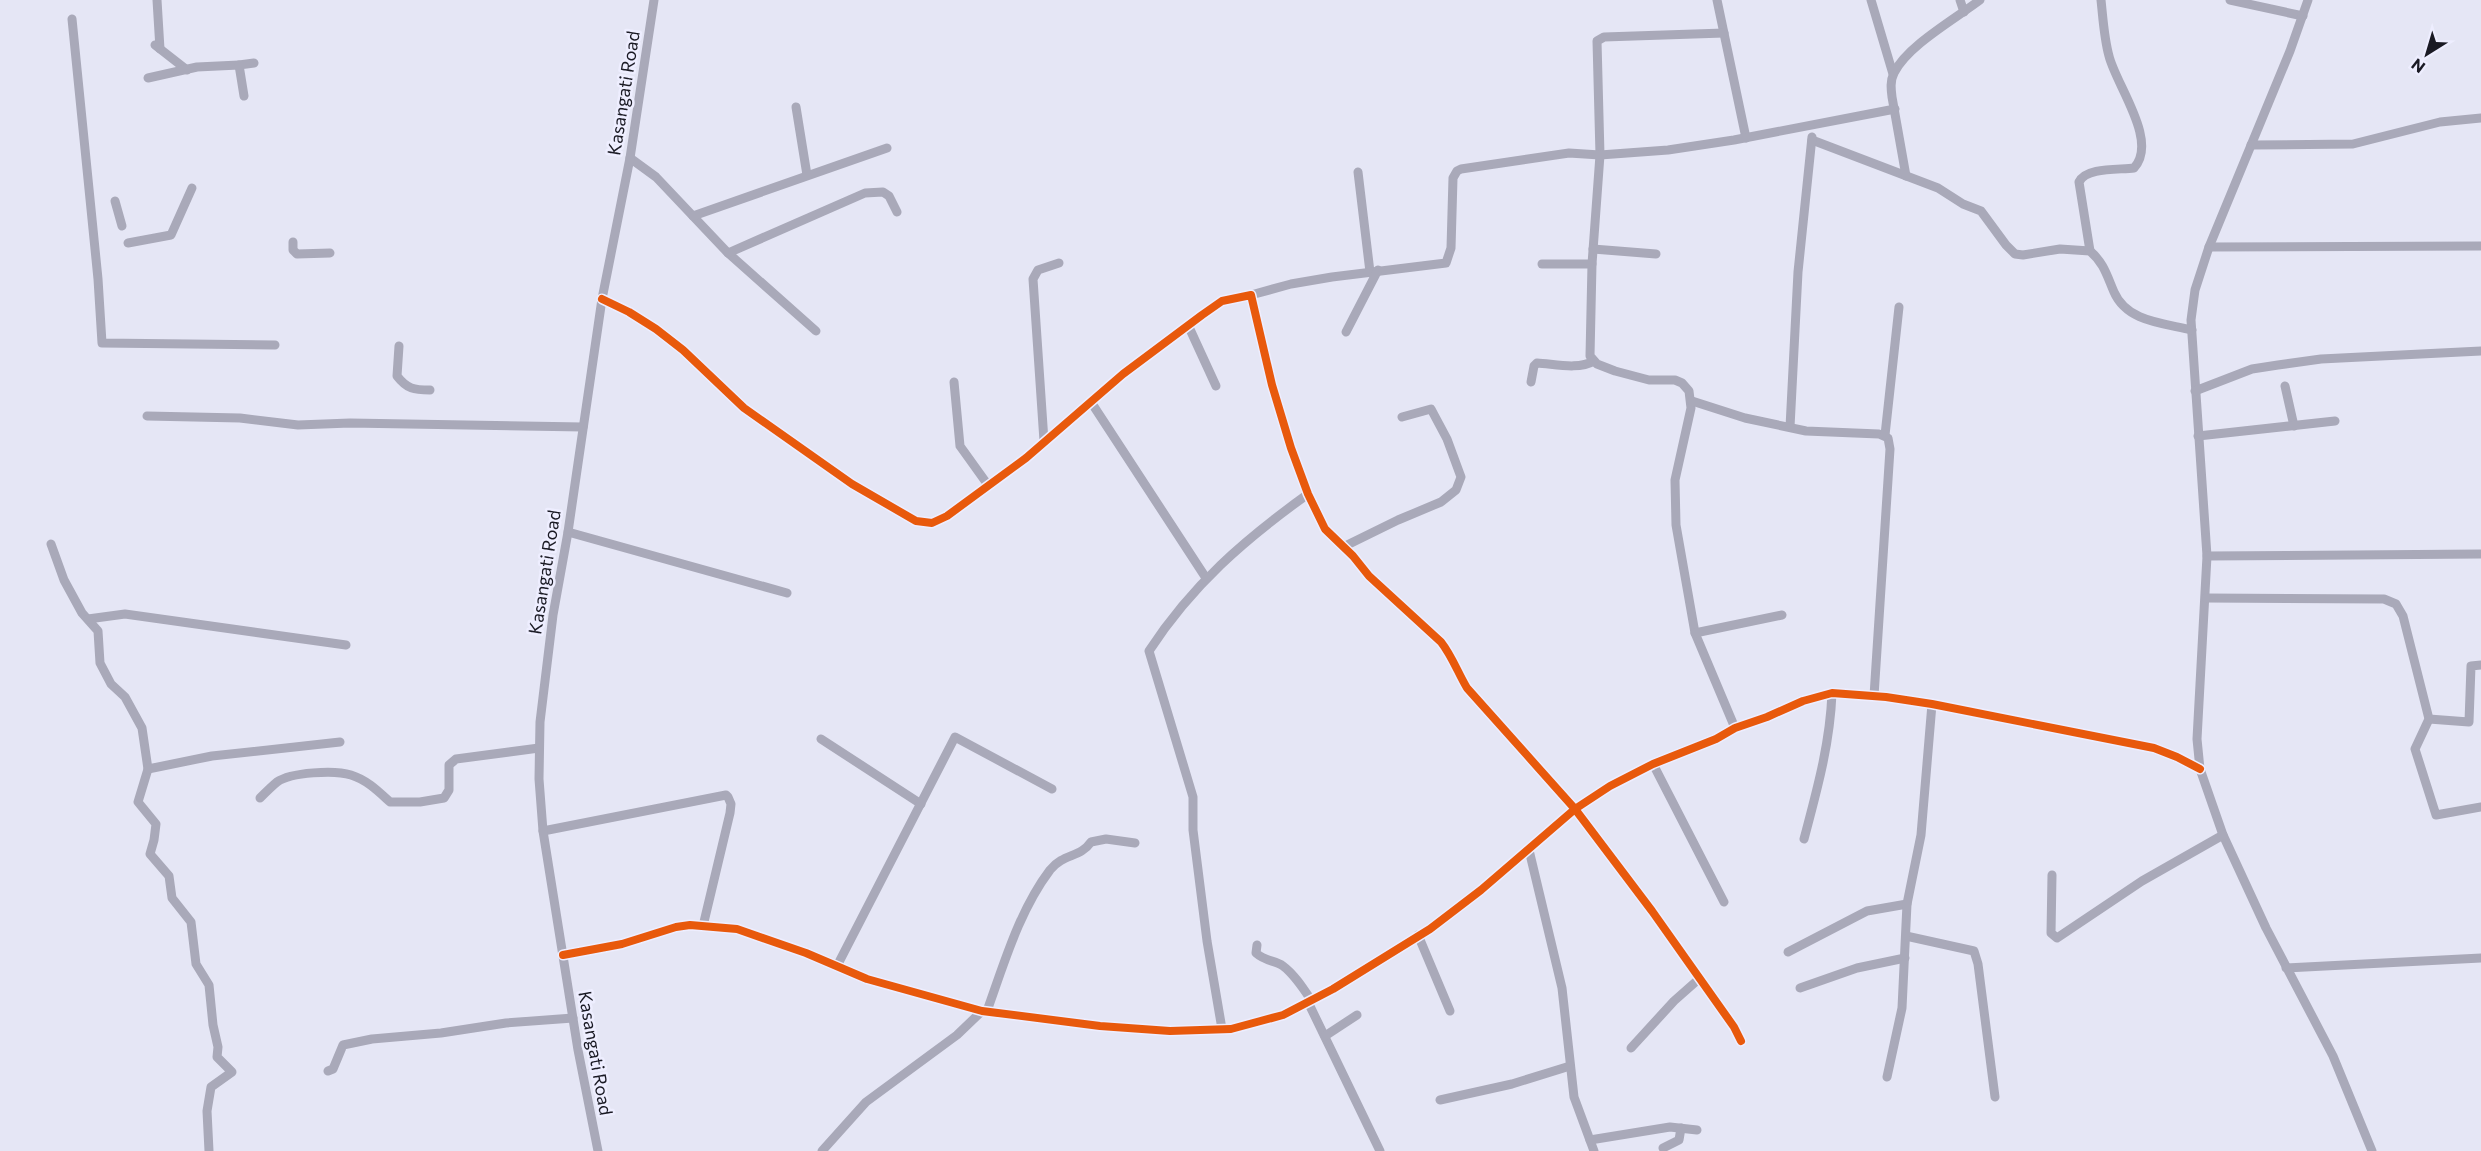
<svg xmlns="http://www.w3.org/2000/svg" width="2481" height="1151" font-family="Commissioner,sans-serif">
<rect width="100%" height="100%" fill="#e5e6f5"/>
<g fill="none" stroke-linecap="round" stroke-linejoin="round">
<g stroke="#a9a9b9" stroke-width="9">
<polyline points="157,0 160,49"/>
<polyline points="1717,0 1746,138"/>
<polyline points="1871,0 1893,74"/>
<polyline points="1960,0 1964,12"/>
<polyline points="2230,0 2303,16"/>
<polyline points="2308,0 2290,51 2209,247 2195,290 2191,320 2207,556 2197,739 2200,769 2223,835 2266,928 2333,1056 2372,1151"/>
<polyline points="72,19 98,279 102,343 275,345"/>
<polyline points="1724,33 1604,37 1597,41 1600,155 1592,264 1590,356 1597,364 1615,371 1649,380 1675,380 1682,383 1689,391 1691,408 1675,480 1676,525 1695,633 1735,728"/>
<polyline points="155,45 187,70"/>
<polyline points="148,78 197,67 239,65"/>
<polyline points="244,96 239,65 254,63"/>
<polyline points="796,107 807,175"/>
<path d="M 1812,140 L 1938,188 L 1963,204 L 1981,211 L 2006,245 L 2015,254 L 2023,255 L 2060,249 L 2090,251 C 2104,263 2107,276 2114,292 C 2127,322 2163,323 2192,330"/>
<polyline points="2251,145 2353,144 2440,122 2481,118"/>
<polyline points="630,158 656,177 728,253 816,331"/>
<polyline points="1358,172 1370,272"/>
<path d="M 1906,176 L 1892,97 C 1891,89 1890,81 1894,73 C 1907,46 1955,19 1980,0"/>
<polyline points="115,201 122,226"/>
<polyline points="693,216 887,148"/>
<polyline points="293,242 293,250 297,254 330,253"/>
<polyline points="128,243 171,235 192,188"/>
<polyline points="2209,247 2481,246"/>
<polyline points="1593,249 1656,254"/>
<path d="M 2090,251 L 2079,182 C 2086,167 2119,170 2134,168 C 2159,141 2116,85 2109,56 C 2104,38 2103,18 2101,0"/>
<polyline points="728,253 865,193 883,192 889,196 897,212"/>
<polyline points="1542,264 1592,264"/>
<polyline points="1251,295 1291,284 1332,277 1446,263 1451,248 1453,178 1457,171 1461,169 1569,153 1600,155 1668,150 1734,140 1895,109"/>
<path d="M 602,299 L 629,312 L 656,329 L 683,350 L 744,408 L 852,484 L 916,521 L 932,523 L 947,516 L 1026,458 L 1123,374 L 1202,315 L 1222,301 L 1251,295 L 1272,385 L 1291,448 L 1308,494 L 1325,529 L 1353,556 L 1369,576 L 1441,642 C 1452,656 1458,673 1467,688 L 1575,809 L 1652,911 L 1734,1027 L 1741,1041"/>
<polyline points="1188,325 1216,386"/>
<polyline points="1346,332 1378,270"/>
<path d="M 399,346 L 397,376 C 407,389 414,390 430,390"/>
<polyline points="954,382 960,446 988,485"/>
<path d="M 1531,382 L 1534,366 L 1537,363 C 1555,364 1578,370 1594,361"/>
<polyline points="2285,386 2294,426"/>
<polyline points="2195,391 2252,369 2278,365 2321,359 2481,351"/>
<polyline points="1692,401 1745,418 1806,431 1879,434 1888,438 1890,449 1874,696"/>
<polyline points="1091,402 1206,578"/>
<polyline points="147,416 240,418 298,425 350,423 583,427"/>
<polyline points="1790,427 1798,272 1812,137"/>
<polyline points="1885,435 1899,307"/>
<polyline points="2198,436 2335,421"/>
<polyline points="1044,441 1033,279 1038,270 1059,263"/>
<polyline points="568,532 787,593"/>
<polyline points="51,544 64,580 82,613 98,631 100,663 111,684 125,697 142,728 148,769 138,802 156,824 154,840 150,854 169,876 172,898 191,922 196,964 209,985 213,1025 218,1047 217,1057 232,1072 211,1087 207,1111 209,1151"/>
<polyline points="1343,547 1398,520 1441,502 1456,490 1461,477 1447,439 1431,409 1402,417"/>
<polyline points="2207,556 2481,554"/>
<polyline points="2206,598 2384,599 2396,604 2403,616 2429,719 2415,749 2436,815 2481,807"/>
<polyline points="88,619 125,614 346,645"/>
<polyline points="1695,633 1782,615"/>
<polyline points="2429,719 2469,722 2471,666 2481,665"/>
<polyline points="821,739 921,804"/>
<polyline points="1653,764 1724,902"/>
<polyline points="148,769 212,756 340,742"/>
<path d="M 260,798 C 265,793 271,787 277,782 C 291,772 335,770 351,775 C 367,780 378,791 390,802 L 420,802 L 444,798 L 449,790 L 449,765 L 456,759 L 539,748"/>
<polyline points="543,831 726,795 728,797 731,804 730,813 703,926"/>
<path d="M 1804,839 C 1817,790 1830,744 1832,693"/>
<polyline points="1529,850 1562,988 1574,1097 1594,1151"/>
<polyline points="2052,875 2051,933 2057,938 2142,881 2223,835"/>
<polyline points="1418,935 1450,1011"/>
<polyline points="1906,936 1974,951 1978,964 1995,1097"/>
<path d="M 1257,945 L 1256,953 C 1266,962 1275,960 1283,966 C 1294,974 1303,988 1311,1000"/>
<polyline points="1788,952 1867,911 1907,904"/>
<polyline points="563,955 622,944 676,927 690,925 737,929 806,953 867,979 982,1011 1100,1026 1170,1031 1231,1029 1283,1015 1333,989 1430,929 1481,890 1575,809 1610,786 1653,764 1716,739 1735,728 1767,717 1803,701 1832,693 1886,697 1932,704 2154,748 2177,757 2200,769"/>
<polyline points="837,966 955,737 1052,789"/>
<polyline points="2286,968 2481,958"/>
<polyline points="1800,988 1857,968 1905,958"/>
<polyline points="1308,1002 1380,1151"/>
<path d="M 987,1011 C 1004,964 1019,911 1050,870 C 1064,853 1080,858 1091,842 L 1106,839 L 1135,843"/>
<path d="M 1222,1029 L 1207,941 L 1193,830 L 1193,797 L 1149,651 C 1192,585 1244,540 1308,494"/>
<polyline points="1325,1036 1357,1015"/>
<polyline points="1631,1048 1674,1001 1700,978"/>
<polyline points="328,1071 333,1069 343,1045 372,1039 441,1033 506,1023 573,1018"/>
<polyline points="1887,1077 1902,1008 1907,904 1921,835 1932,704"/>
<polyline points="1440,1100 1512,1084 1570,1066"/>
<polyline points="1590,1140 1670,1127 1697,1130"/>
<polyline points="1663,1148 1679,1140 1681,1128"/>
<polyline points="598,1151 578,1050 543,831 539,779 540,722 553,615 568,532 602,299 630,158 654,0"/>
<polyline points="822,1151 866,1102 957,1035 982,1011"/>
</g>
<g stroke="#eef" stroke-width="11">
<g id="cycleway">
<path d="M 602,299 L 629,312 L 656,329 L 683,350 L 744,408 L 852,484 L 916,521 L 932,523 L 947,516 L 1026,458 L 1123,374 L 1202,315 L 1222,301 L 1251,295 L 1272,385 L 1291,448 L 1308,494 L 1325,529 L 1353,556 L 1369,576 L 1441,642 C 1452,656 1458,673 1467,688 L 1575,809 L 1652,911 L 1734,1027 L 1741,1041"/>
<polyline points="563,955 622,944 676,927 690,925 737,929 806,953 867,979 982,1011 1100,1026 1170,1031 1231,1029 1283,1015 1333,989 1430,929 1481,890 1575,809 1610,786 1653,764 1716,739 1735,728 1767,717 1803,701 1832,693 1886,697 1932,704 2154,748 2177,757 2200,769"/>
</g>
</g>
<use href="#cycleway" stroke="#e8590c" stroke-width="8"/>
</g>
<g text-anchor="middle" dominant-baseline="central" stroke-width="5" stroke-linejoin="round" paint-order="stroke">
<g font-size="18" fill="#1a1a24" stroke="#eef">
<text transform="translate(623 93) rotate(-81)">Kasangati Road</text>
<text transform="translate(544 572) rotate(-81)">Kasangati Road</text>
<text transform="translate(596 1053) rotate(80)">Kasangati Road</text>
</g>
</g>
<g transform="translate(2427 54) rotate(217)" stroke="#eeeeff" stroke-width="4.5" paint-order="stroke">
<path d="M0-4.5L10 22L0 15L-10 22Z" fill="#1a1a24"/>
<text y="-9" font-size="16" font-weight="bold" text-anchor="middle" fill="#1a1a24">N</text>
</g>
</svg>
